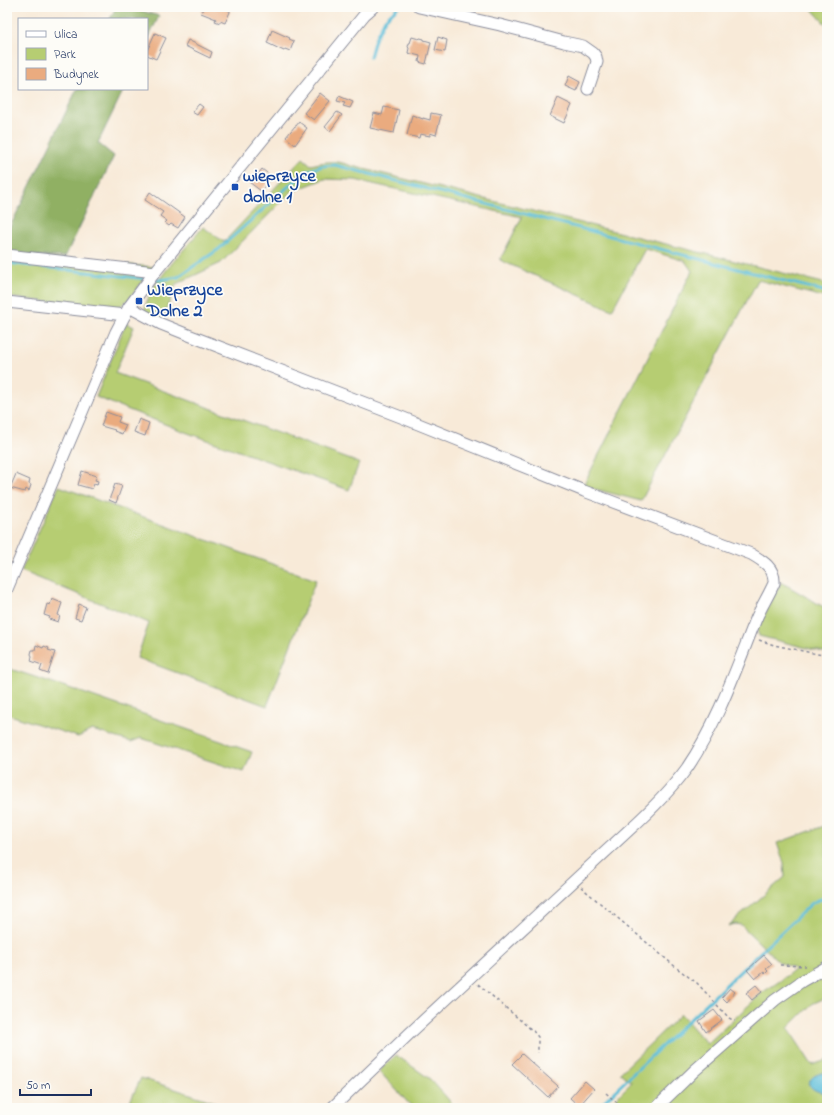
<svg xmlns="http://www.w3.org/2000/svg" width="834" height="1115" font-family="'Indie Flower',sans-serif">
<rect width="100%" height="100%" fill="#fdfcf7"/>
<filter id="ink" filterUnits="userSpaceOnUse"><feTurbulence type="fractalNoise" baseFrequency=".025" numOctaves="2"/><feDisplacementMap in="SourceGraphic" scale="8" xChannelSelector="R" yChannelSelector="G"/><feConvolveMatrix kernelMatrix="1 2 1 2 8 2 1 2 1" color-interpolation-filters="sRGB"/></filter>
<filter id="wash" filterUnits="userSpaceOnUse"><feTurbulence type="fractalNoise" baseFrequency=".012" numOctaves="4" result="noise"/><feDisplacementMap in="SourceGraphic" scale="16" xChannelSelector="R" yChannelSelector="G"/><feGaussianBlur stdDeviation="0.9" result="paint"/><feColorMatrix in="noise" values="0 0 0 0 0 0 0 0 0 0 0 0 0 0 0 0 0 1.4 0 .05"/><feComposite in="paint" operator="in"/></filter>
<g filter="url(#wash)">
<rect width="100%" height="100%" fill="#f8ead8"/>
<g fill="#b6cd72" stroke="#687e68">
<polygon points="810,7 827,7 827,26"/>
<path d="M 303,158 L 311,165 C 328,161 336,160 352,166 L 827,284 L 827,298 L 758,280 L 641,501 L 583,486 L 692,271 L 685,261 L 645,249 L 612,310 L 500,260 L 522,217 L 355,180 L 324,179 L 291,192 L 221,263 L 176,284 L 162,321 L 144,311 L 150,292 L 168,268 L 203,227 L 224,242 Z"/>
<polygon points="7,254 154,267 128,300 119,307 108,309 7,297"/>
<polygon points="126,323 134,327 115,373 359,463 349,490 185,432 96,397"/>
<polygon points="59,486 316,580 267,706 137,658 149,623 21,571"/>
<polygon points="781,582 827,609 827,653 759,636 757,630"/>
<polygon points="7,668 69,688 252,752 244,772 141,738 131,742 92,730 78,737 7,714"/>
<polygon points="827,825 827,997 812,1004 788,1028 812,1065 827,1060 827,1108 606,1108 632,1082 620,1073 681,1014 707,1044 763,992 780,981 795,969 779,962 741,925 735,924 728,926 785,877 784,863 777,843"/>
<polygon points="396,1055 430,1079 456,1108 413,1108 379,1071"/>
<polygon points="141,1078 233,1108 127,1108"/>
</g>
<g fill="#90b064" stroke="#567061">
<polygon points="116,7 129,7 159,16 147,41 147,19 110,19"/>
<polygon points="77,89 124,89 98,143 114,156 65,257 7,254 7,233"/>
</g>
<path fill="#5bbed9" stroke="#3b769c" d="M 822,1073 L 827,1074 L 827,1093 C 819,1092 814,1091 809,1085 C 810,1077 815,1075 822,1073 Z"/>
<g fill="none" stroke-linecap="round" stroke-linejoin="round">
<g stroke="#5bbed9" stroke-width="3">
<polyline points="370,57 375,39 385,19 398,7"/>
<polyline points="7,263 147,279"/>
<polyline points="152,279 160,280 178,277 219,249 290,185 308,171 322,166 335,165 827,292"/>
<polyline points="597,1108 811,904 816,901 827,897"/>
</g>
</g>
<g id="blocks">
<g fill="#eaab7f">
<polygon points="204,7 222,7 230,11 230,12 225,23 220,21 220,23 215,21 216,19 201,13"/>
<polygon points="272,30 290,38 289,39 294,41 290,51 285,49 284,51 267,43"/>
<polygon points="155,33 166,38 156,59 147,55 147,51"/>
<polygon points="412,37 419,39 420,38 424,39 424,40 431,42 426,64 419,62 420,56 408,53 409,48 408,47 409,43 410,43"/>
<polygon points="438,37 447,40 445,52 435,50"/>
<polygon points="188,40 212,52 210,58 185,46"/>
<polygon points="569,76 580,82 576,91 565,86"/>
<polygon points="320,93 330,101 314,120 304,113"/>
<polygon points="339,96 353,102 350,108 343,106 345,103 337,101"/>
<polygon points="558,98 572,105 564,123 550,116"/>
<polygon points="199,104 203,107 197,115 192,112"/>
<polygon points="384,107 399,110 394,133 370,128 374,113 382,115"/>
<polygon points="337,112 342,115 330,131 325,127"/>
<polygon points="431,113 441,115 436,135 430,133 430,136 420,134 419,138 407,135 412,115 423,119 423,118 430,120"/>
<polygon points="299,122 307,128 295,145 286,137 295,126 296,126"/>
<polygon points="262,169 272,177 261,191 249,182 253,177 255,178"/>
<polygon points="150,192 185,217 178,228 171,224 169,226 165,223 167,221 160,216 163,212 145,200"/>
<polygon points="106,412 120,417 118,422 126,425 122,434 114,431 115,430 101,426"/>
<polygon points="139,419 149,423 145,436 134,432"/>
<polygon points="82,471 97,476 95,480 98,481 97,485 94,484 92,489 78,485"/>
<polygon points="16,474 30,480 29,484 31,485 29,491 26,489 25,492 10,488"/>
<polygon points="115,484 122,486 116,503 109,500"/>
<polygon points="52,599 62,603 58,615 60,616 58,622 49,619 50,617 44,615 47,604 50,605"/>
<polygon points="79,604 86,607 81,620 75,618"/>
<polygon points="36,645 43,648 44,646 49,648 48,650 55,652 48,674 40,671 42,665 31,661 32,656 31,654 32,650 35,650"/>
<polygon points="764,955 772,964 766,969 768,971 765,974 764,972 755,979 747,970"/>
<polygon points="756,985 762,992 752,1000 746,993"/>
<polygon points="730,988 735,992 727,1002 722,997"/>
<polygon points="714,1010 722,1020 706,1032 699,1021"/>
<polygon points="522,1054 558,1086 548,1097 512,1064"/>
<polygon points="585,1081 594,1089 579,1106 570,1098"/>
</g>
</g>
</g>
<g filter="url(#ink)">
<use href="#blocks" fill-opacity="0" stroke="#8a8c9b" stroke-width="1"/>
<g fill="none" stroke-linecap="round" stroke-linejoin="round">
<g stroke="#8a8c9b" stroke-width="13">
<g id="minor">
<polyline points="419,7 500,25 564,42 583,46 593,53 596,57 597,62 588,89"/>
<polyline points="7,255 155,272"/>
<polyline points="7,302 125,315"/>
<path d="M 129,307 L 161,324 L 191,336 L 401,417 L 584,491 L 751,554 C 763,561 775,568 774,583 C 769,595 761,607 756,619 C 736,669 718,722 687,768 C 670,791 650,811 629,830 L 409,1034 L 332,1108"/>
<polyline points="7,589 116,332 129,307 155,272 365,14 373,7"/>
<polyline points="656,1108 694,1071 775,1000 802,981 827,967"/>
</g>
</g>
<g stroke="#8a8c9b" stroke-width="1.5" stroke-dasharray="3 3" stroke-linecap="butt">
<polyline points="759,640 774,645 827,656"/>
<polyline points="581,887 678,969 697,983 729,1018 735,1021"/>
<polyline points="780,965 806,966"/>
<polyline points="478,984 533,1031 538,1037 538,1053"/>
<polyline points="606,1093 615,1101 627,1108"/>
<polyline points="639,1108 647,1106"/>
</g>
<use href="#minor" stroke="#fff" stroke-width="11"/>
</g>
</g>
<g fill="#1a4fb4" stroke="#fdfcf7" stroke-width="1.5">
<rect x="231" y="183" width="8" height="8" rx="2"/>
<rect x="135" y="297" width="8" height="8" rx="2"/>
</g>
<g text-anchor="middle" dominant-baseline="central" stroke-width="3.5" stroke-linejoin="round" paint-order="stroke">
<g font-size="18" font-weight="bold" fill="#164399" stroke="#fdfcf7" text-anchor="start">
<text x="243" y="177">wieprzyce<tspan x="243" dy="21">dolne 1</tspan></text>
<text x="147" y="291">Wieprzyce<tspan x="147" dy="21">Dolne 2</tspan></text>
</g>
</g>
<rect width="834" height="1115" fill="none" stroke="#fdfcf7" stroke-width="24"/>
<rect x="18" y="18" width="130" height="72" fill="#fdfcf7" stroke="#a3aaba"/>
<rect x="26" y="31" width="20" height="6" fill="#ffffff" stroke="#a3aaba"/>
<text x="54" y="38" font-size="12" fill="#1b2f5e">Ulica</text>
<rect x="26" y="48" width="20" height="12" fill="#b6cd72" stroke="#a3aaba"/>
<text x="54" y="58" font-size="12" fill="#1b2f5e">Park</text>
<rect x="26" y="68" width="20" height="12" fill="#eaab7f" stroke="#a3aaba"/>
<text x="54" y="78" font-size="12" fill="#1b2f5e">Budynek</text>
<path d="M20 1089v6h71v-6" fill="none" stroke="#1b2f5e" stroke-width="2"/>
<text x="26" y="1089" font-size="12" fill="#1b2f5e" stroke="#fdfcf7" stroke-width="3" paint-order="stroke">50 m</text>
</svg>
